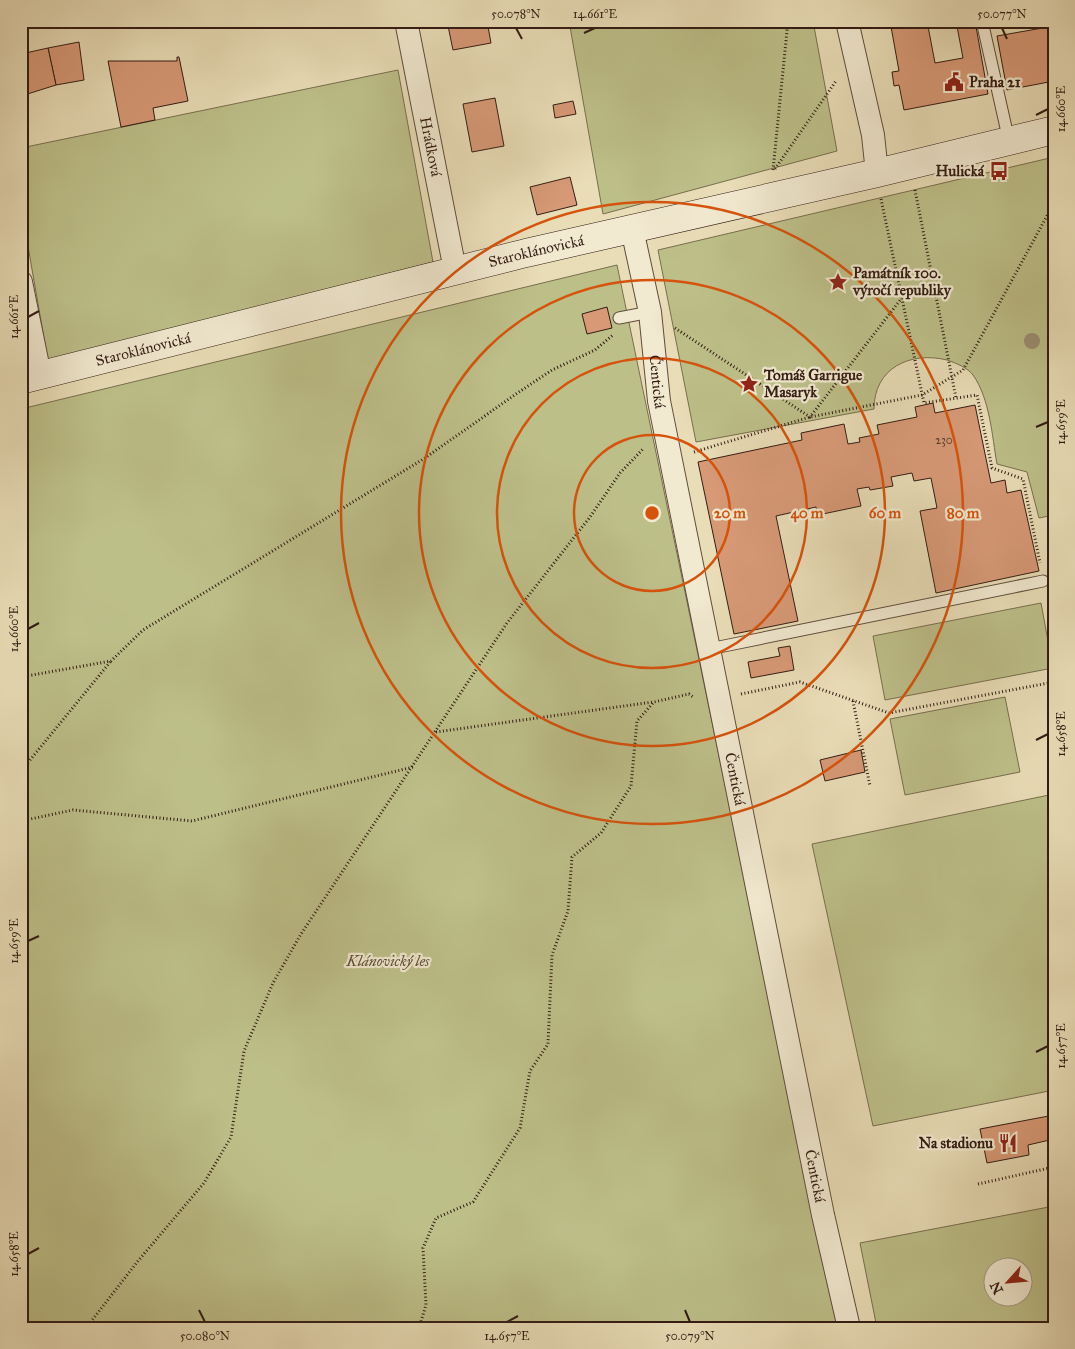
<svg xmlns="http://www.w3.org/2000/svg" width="1075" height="1349" font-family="'IM FELL Great Primer',serif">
<rect width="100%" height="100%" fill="#e9ddb7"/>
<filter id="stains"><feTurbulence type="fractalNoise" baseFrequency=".004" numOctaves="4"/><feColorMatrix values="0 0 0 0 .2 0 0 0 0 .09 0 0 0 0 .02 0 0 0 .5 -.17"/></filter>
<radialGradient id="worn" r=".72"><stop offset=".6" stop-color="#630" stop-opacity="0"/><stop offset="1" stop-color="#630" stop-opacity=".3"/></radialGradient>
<g fill="#bdbf89" stroke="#786e4e" fill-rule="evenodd">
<polygon points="569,21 813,21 837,151 603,214"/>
<polygon points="398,70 433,262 48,361 21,206 21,148"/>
<path d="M 1054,157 L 1054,515 L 1039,518 L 1027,472 L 997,464 C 992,436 990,399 973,375 C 968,368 956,363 947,360 C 910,351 874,368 874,409 L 696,442 L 658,250 Z"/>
<polygon points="617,265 838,1328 21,1328 21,409"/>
<polygon points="1041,603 1053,668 885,700 873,636"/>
<polygon points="1005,697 1020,772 905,795 890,719"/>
<polygon points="1054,794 1054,1090 873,1126 812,844"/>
<path d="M 1054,1206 L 1054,1328 L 877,1328 L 860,1243 ZM 1022,1266 L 1022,1296 L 992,1296 L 992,1266 Z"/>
</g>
<g fill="#d79976" stroke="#331c14">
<polygon points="447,21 487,21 491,43 453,50"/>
<polygon points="890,21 927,21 935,63 963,58 956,21 975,21 988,94 904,110 899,85 894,86 892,72 899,71"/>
<polygon points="1054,26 1054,81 1007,90 997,36"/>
<polygon points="79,42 84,80 56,85 48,48"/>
<polygon points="48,48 56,85 21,96 21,54"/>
<polygon points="177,57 179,57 188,101 153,108 155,120 121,127 108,61 177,61"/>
<polygon points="495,98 504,146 472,152 463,104"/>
<polygon points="573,101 576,114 555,118 553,105"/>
<polygon points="570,177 577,205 537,215 530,187"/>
<polygon points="607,307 612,328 587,334 582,314"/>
<polygon points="933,403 935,413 975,405 991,483 1005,480 1007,493 1021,490 1039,571 936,593 920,511 937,508 931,478 914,481 912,473 891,477 893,486 870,490 869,487 857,489 861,506 818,515 816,507 776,516 798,621 734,634 698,462 802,440 801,433 844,424 848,444 860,442 859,438 879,434 877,425 917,417 915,407"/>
<polygon points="790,646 794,670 751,678 748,662 780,656 778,648"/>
<polygon points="861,750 865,772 825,781 820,760"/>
<polygon points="1054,1115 1054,1139 1028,1145 1029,1155 987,1163 980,1129"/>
</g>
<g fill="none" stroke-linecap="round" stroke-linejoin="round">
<g stroke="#604c3d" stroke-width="13">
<g id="lane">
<polyline points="982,21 1009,141"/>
<polyline points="619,318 650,312"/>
<polyline points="709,649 1043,581"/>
</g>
</g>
<g stroke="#604c3d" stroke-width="24">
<g id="street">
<path id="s1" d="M 406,21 L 455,270"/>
<polyline points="847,21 873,135 877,173"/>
<path id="s2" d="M 632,229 L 650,312 L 659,401 L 823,1215 L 849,1328"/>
<polyline points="21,282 40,375"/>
</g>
</g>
<g stroke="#331c14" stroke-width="29">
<g id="secondary">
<path id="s3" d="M 21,380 L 526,253 L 877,173 L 1054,130"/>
</g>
</g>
<g stroke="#331c14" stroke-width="3" stroke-dasharray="1 2.5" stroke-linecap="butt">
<polyline points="775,169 836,81"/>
<polyline points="773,170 788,21"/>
<polyline points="915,190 956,398"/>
<polyline points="881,199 924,403 977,395 992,468 1023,479 1040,563"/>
<polyline points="675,328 810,417 901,299"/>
<polyline points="694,452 810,417 922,395 963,370 1054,203"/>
<polyline points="21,677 111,661 143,630 425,458 516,394 552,370 595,350 613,335"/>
<polyline points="741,694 800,682 889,713 1054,682"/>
<polyline points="853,701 870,786"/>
<polyline points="436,732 653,702"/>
<polyline points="21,771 111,661"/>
<polyline points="21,821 73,810 192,821 413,767"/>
<polyline points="978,1184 1054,1167"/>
<polyline points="86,1328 138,1261 204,1183 231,1137 244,1051 273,983 301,934 507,623 590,517 620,473 643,449"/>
<polyline points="419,1328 426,1305 423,1248 436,1218 473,1202 520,1128 530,1071 548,1044 552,955 568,911 572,857 601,833 631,786 637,721 654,702 689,694 693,697"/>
</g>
<use href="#lane" stroke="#f1e9d0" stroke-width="11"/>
<use href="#street" stroke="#f1e9d0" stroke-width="22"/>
<use href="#secondary" stroke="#f1e9d0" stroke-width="28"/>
</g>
<circle fill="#9b8e71" cx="1032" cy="341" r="8"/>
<path fill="none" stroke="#331c14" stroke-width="2" d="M 516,28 L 522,39M 1002,28 L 1007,39M 584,33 L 595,28M 1036,115 L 1048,109M 28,317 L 39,311M 1036,427 L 1048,422M 28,629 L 39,623M 1036,740 L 1048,734M 28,941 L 39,936M 1036,1052 L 1048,1046M 28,1254 L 39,1248M 199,1310 L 205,1322M 685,1310 L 690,1322M 507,1322 L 518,1316"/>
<g fill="none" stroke="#d6530d" stroke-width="2.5">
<circle cx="652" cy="513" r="78"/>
<circle cx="652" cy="513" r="155"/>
<circle cx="652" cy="513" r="233"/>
<circle cx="652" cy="513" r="311"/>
</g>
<defs>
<g id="civic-bare" transform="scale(1.5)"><path d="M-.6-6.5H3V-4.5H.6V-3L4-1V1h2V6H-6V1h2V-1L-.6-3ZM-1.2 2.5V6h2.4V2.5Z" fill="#8f2418" stroke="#f1e9d0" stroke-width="2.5" paint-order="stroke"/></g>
<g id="bus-bare" transform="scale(1.5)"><path d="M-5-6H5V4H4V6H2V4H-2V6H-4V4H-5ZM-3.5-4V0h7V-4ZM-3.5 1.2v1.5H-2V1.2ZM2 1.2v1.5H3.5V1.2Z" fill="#8f2418" stroke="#f1e9d0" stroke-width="2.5" paint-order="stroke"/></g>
<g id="sight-bare" transform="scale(1.5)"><path d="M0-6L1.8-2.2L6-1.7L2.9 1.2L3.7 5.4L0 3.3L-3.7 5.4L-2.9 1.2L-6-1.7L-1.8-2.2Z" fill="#8f2418" stroke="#f1e9d0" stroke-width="2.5" paint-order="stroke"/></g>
<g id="restaurant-bare" transform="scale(1.5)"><path d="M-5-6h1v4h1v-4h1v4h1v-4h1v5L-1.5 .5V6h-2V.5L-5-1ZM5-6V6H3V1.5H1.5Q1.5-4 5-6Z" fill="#8f2418" stroke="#f1e9d0" stroke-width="2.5" paint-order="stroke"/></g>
</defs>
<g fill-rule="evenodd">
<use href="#civic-bare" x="954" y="82"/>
<use href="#bus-bare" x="999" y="171"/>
<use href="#sight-bare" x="838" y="282"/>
<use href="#sight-bare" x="749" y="384"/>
<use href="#restaurant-bare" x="1008" y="1143"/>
</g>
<g text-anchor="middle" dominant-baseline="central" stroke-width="4.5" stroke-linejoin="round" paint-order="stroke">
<g font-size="12" fill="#5c3b2c">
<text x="944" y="440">230</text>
</g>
<g font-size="15" font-weight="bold" fill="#331c14" stroke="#f1e9d0" text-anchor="start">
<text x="969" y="82">Praha 21</text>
<text x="984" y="171" text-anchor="end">Hulická</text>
<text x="853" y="273">Památník 100.<tspan x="853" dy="17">výročí republiky</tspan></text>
<text x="764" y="375">Tomáš Garrigue<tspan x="764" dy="17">Masaryk</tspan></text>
<text x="993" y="1143" text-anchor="end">Na stadionu</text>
</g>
<g font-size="15" fill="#331c14" stroke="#f1e9d0">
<text stroke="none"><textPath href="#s1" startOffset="128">Hrádková</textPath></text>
<text stroke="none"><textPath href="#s3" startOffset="531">Staroklánovická</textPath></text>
<text stroke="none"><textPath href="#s3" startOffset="126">Staroklánovická</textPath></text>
<text stroke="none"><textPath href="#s2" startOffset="155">Čentická</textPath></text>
<text stroke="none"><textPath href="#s2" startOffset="560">Čentická</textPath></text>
<text stroke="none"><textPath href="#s2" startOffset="965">Čentická</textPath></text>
</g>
<g font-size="15" font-style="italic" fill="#5c4d37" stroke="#f1e9d0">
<text x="388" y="961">Klánovický les</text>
</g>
</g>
<circle cx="652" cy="513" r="8" fill="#d6530d" stroke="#f1e9d0" stroke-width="2.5"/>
<g font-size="15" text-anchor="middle" font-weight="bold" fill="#d6530d" stroke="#f1e9d0" stroke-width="4.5" stroke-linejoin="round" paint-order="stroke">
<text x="730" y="518">20 m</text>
<text x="807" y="518">40 m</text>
<text x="885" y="518">60 m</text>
<text x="963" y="518">80 m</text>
</g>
<rect width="1075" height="1349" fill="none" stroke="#e9ddb7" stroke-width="55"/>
<g transform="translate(1008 1282) rotate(243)"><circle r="24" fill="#f1e9d0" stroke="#a59785"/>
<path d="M0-4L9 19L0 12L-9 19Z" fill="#8f2418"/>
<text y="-8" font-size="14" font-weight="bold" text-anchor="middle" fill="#331c14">N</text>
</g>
<rect x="28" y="28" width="1020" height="1294" fill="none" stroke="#331c14" stroke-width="2"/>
<g font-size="12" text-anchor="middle" fill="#331c14">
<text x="516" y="18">50.078°N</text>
<text x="595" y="18">14.661°E</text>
<text x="1002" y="18">50.077°N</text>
<text transform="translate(1061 109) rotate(-90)" y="4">14.660°E</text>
<text transform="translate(14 317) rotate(-90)" y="4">14.661°E</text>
<text transform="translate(1061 422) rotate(-90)" y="4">14.659°E</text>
<text transform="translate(14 629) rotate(-90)" y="4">14.660°E</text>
<text transform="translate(1061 734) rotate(-90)" y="4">14.658°E</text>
<text transform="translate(14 941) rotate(-90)" y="4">14.659°E</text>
<text transform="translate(1061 1046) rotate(-90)" y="4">14.657°E</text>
<text transform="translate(14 1254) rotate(-90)" y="4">14.658°E</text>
<text x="205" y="1340">50.080°N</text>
<text x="507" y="1340">14.657°E</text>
<text x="690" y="1340">50.079°N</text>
</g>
<rect width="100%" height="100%" filter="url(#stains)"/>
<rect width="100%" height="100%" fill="url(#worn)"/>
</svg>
